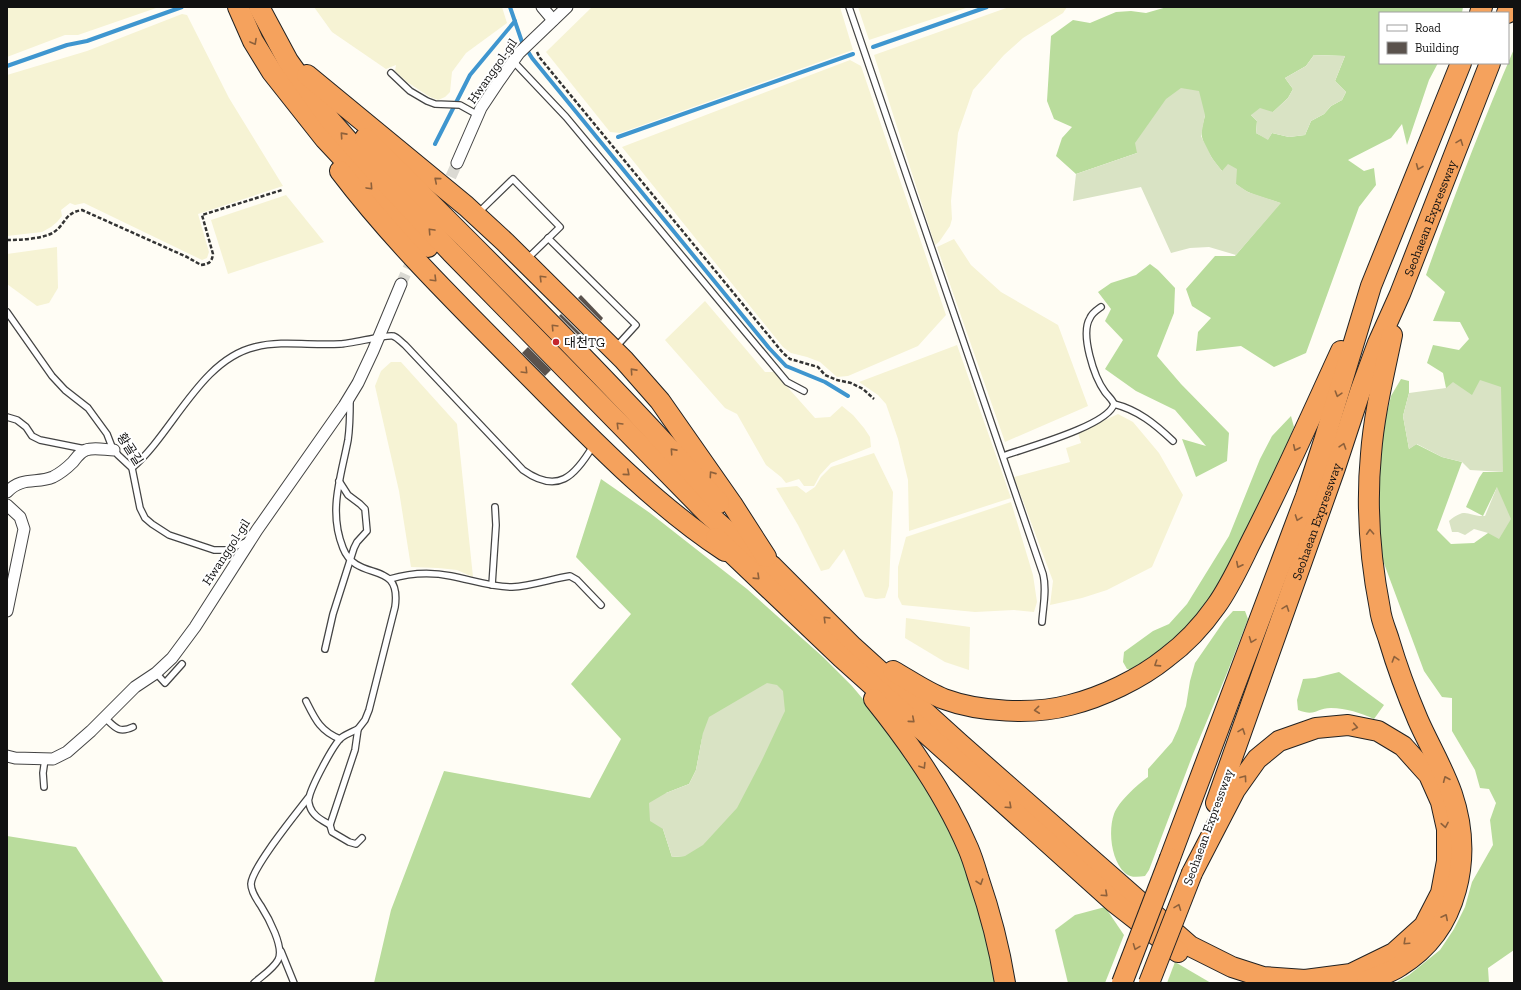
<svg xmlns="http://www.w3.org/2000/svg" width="1521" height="990" font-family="'Zilla Slab','Noto Sans KR',serif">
<rect width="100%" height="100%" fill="#fffdf5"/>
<g fill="#f6f3d4">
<polygon points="7,7 159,7 78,35 65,35 7,57"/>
<polygon points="314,7 502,7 507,23 466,53 452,72 450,92 445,97 438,100 430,97 407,82 395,71 396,65 386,69 332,32"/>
<polygon points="592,7 840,7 853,50 620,133 610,132 546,52"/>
<polygon points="858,7 969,7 869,40"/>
<polygon points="1009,7 1067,7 1063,13 1023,38 1004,55 973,90 958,133 951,201 952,219 950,226 939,242 935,245 874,55"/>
<polygon points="182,14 187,15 229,98 283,186 198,214 209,252 207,258 202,260 84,203 75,205 70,203 61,210 62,216 57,222 51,227 42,232 7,236 7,75 87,51"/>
<polygon points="850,60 861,66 946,315 918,346 848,376 837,377 820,362 807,357 791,353 783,347 622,147"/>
<polygon points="286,195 324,242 228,274 211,220"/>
<polygon points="954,239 971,265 1001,292 1058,325 1088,406 1005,442 937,247"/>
<polygon points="57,247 58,288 49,303 37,306 7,284 7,254"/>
<polygon points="705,301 765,372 774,372 815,418 830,417 842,406 853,415 864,428 870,437 871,447 831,463 820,475 814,486 804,486 799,479 786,483 781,477 766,465 737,414 725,408 665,340"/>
<polygon points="957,345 1011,498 909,531 908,480 898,439 886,404 878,395 859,382"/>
<polygon points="391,362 401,362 457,424 473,577 457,570 438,568 411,567 399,491 375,386 381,371"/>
<polygon points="1118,414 1133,422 1159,453 1183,495 1152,567 1107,590 1082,598 1050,605 1053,581 1014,477 1070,462 1066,448 1081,443 1078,433"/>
<polygon points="874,453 893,492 889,586 885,598 876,599 865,597 844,549 829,569 821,571 798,525 776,488 797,486 806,493 815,487 821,477 831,467"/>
<polygon points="1011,502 1033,575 1037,602 1034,612 1014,610 975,612 902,605 898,597 898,567 906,537"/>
<polygon points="906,618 970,627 969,670 945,662 905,638"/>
</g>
<g fill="#b9dc9c" fill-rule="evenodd">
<path d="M 1167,7 L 1463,7 L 1462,13 L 1380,13 L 1380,63 L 1438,63 L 1429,80 L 1407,145 L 1402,124 L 1391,138 L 1348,160 L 1364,171 L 1374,168 L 1376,185 L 1359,207 L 1306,353 L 1274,367 L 1241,346 L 1196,351 L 1198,332 L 1211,318 L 1192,306 L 1186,289 L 1215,256 L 1235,256 L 1280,203 C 1270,199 1258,197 1248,192 C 1231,184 1206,156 1202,137 C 1200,131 1204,121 1205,115 L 1137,153 L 1076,174 L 1056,156 L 1062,138 L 1072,127 L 1054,119 L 1047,101 L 1051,36 L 1073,20 L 1090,23 L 1116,12 L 1131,11 L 1146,13 ZM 1314,55 L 1345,56 L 1335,81 L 1346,92 L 1342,100 L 1331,106 L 1324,114 L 1311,121 L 1305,135 L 1289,137 L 1272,133 L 1268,139 L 1256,133 L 1257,121 L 1251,115 L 1273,112 L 1288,98 L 1293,89 L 1285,78 L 1306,66 Z"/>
<path d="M 1514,49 L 1514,950 L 1488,968 L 1489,983 L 1395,983 L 1409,975 L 1440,950 L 1454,929 L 1465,907 L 1472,882 L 1493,845 L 1490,820 L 1496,803 L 1489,789 L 1480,788 L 1475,770 L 1452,731 L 1452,698 L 1442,697 L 1424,671 L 1379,550 L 1376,509 L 1381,439 L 1391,396 L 1401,379 L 1409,381 L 1409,393 L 1403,416 L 1409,449 L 1416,444 L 1442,457 L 1462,462 L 1437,530 L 1451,544 L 1474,543 L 1488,533 L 1497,487 L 1483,516 L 1466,507 L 1479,478 L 1483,472 L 1502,472 L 1472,396 L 1446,388 L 1443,373 L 1427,363 L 1433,345 L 1459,350 L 1469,339 L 1460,322 L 1433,321 L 1445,292 L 1426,275 C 1453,199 1482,123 1514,49 Z"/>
<polygon points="1150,264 1158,270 1175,288 1174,313 1157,356 1181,384 1229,433 1227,461 1196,477 1182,439 1206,446 1175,410 1136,391 1105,369 1123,340 1105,321 1111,309 1098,292 1111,283 1136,275"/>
<polygon points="1291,416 1294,427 1272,482 1247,535 1202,613 1166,648 1133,670 1127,669 1123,662 1124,652 1153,631 1169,624 1187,604 1229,536 1260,459 1272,436"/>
<path d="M 601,479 L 650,513 L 747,589 L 823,657 L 852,686 L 878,717 L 930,790 L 968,867 L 998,983 L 374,983 L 391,910 L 444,771 L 590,798 L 621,739 L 571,684 L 631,614 L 576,557 ZM 703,733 L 685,856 L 672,857 L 663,829 L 666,793 L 689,784 L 696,770 Z"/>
<path d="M 1233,611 L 1245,611 L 1248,619 L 1227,673 L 1193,754 L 1149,870 L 1145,876 C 1138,877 1130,878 1125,873 C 1111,860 1108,831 1114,814 C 1119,801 1137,785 1148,777 L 1148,769 L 1172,742 L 1178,729 L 1186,706 L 1190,681 L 1195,663 L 1224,621 Z"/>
<path d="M 1339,672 L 1384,705 L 1374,719 C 1361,713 1346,708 1331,708 C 1316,708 1316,717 1298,710 L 1297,700 L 1303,679 L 1315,678 Z"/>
<polygon points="7,836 76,847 164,983 7,983"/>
<polygon points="1105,907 1124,935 1105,983 1068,983 1055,930 1075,915"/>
<polygon points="1175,962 1211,983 1167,983"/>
</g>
<g fill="#d9e3c4">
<polygon points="1314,55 1345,56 1335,81 1346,92 1342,100 1331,106 1324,114 1311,121 1305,135 1289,137 1272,133 1268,140 1256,133 1257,121 1251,115 1260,108 1273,112 1288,98 1293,89 1285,78 1306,66"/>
<polygon points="1181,88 1199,91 1205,115 1201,136 1212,158 1222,171 1228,164 1237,169 1236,184 1248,192 1281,203 1236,255 1209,247 1190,248 1171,253 1141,187 1073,201 1076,174 1137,153 1135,143 1166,99"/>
<polygon points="1480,380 1501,387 1503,472 1470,470 1462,462 1442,457 1417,444 1409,449 1403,416 1409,393 1446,388 1453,382 1472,395"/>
<path d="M 1497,487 L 1511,519 L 1499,539 L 1488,533 L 1474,529 L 1465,535 L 1458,532 L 1452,532 L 1449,521 C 1467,506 1467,517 1485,516 Z"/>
<polygon points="767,683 777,685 783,691 785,711 761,762 737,808 703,845 685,856 672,857 663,829 650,821 649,803 666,793 689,784 696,770 703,733 709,717"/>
</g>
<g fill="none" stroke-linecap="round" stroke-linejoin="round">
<g stroke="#3f96cf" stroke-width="4">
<polyline points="510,7 522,42 532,58 769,348 786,366 825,382 848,396"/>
<polyline points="873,47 987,7"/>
<polyline points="7,66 67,45 87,41 182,7"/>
<polyline points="618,137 853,54"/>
<polyline points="435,144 470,75 515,21"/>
</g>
</g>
<g fill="#5a524d">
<polygon points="581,295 603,318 601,321 578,298"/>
<polygon points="561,314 584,337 582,339 559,316"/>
<polygon points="528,347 551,370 545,376 522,353"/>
</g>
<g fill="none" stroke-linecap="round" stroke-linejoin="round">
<g stroke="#dbdad3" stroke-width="11" stroke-dasharray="11 5.5" stroke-linecap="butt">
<polyline points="444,192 457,163"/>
<polyline points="401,284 414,255"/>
</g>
<g stroke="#444" stroke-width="8">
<g id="service">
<path d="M 849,7 L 1043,574 C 1047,590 1043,607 1042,622"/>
<polyline points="513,61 566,117 787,382 804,391"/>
<polyline points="391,73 410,91 427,101 435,104 460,105 478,115"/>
<polyline points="478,213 513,179 560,227 527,259"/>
<polyline points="548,238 636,325 615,348"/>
<polyline points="7,312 52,376 65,390 88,408 107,434 112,447 118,455 132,468 140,508 145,518 152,524 169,535 214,550 227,550 248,541"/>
<path d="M 350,400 C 350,414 350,426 348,440 C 341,477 328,511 343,548 C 357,584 402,558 395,607 L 369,710 L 365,720 L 358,729 L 355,750 L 330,825 L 332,832 L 349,842 L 356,844 L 362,838"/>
<path d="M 1114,404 C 1138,410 1155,424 1173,441"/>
<polyline points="7,417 17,420 26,427 32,436 40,440 85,449"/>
<path d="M 1003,456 C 1025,448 1108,426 1114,404 C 1112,399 1108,396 1105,392 C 1094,377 1080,334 1090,318 C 1092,313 1097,310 1101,307"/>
<path d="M 132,468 C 173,433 200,360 255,347 C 283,340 311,346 340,344 C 350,344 388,334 393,336 C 397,337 401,342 405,345 L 523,470 C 558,495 575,476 593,446"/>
<path d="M 390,579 C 410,573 431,572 451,576 C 472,580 491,587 512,587 C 531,586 551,579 570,576 L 577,580 L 601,605"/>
<polyline points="492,585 496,525 495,507"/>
<polyline points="325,649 333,614 354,548 357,542 367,531 365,509 360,504 348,495 339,481"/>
<polyline points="156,673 165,683 182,664"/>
<path d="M 306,701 C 315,719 320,731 340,739"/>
<path d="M 104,717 C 115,727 118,734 133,727"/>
<polyline points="44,787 43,773 45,759"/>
<path d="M 330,825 C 322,820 313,816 310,807 C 309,804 308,800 309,798 C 311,787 333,745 341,738 C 346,734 352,732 358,729"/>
<polyline points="281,951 294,983"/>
<path d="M 254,983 C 262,976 273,969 278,960 C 285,948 268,917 261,906 C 257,900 251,892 251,884 C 252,867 296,814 308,798"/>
</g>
</g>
<g stroke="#444" stroke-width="13">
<g id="minor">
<polyline points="542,7 553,20"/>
<polyline points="457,163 481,108 499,81 519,53 567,7"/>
<path d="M 7,492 C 22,476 37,484 53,477 C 61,473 67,468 73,462 C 77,457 80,452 86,450 C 94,447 106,450 114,450"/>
<polyline points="7,505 20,517 24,529 7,611"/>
<polyline points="7,756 15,758 53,759 67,752 91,731 135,687 156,673 172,658 195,627 257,530 344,406 358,383 373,351 401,284"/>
</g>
</g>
<g stroke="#222" stroke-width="22">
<g id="motorway">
<polyline points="238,7 253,41 272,72 325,139 400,219 428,247"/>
<polyline points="259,7 288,61 330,120 375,171 451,252 707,513 743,545 772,566 853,647 959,743 1190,946 1232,967 1263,977 1305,980 1351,974 1394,953 1424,926 1441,893 1447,861 1447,829 1441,802 1429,775 1403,746 1378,731 1348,725 1316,728 1279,741 1257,759 1235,790 1192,873"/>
<polyline points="1480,13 1482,7"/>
<polyline points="1507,13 1510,7"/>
<polyline points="307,75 466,206 505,242 624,360 660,401 732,504 766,557"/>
<path d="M 365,138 C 485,258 606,376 719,503"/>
<path d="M 340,171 C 394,242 458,304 520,367 C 583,430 650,502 725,551"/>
<polyline points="716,538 841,657 1114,902 1178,952"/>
<path d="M 893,671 C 909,680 926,692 944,699 C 979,712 1033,715 1070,705 C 1102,697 1140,679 1166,658 C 1185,644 1202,626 1216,606 C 1232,584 1243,557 1256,532 C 1286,473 1313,412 1341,351"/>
<path d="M 874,699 C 911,745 945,794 968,848 C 972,857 975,867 978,877 C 990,912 999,946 1005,983"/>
<path id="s1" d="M 1216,803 L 1335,468 L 1360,392 L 1378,343 L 1400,294 L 1490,63"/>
<polyline points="1170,858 1306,496 1324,441 1371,286 1461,63"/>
<path d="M 1367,981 C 1378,976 1390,973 1400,966 C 1459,930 1473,856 1452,794 C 1443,768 1429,745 1418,720 C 1407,694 1397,667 1389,640 C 1386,630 1381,620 1380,609 C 1370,558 1366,506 1371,454 C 1374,414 1384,374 1392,335"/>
</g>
</g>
<g stroke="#333" stroke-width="2.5" stroke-dasharray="4 2" stroke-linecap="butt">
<polyline points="537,52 540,58 783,353 790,359 818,367 825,375 837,380 851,383 863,389 874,399"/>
<path d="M 7,240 C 19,240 44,239 54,232 C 66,224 64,213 82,210 L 187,257 L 201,265 C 209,264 212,262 213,254 L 202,215 L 282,190"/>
</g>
<use href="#service" stroke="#fff" stroke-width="5.5"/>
<use href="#minor" stroke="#fff" stroke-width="11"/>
<use href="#motorway" stroke="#f5a25d" stroke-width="20"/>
<g stroke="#222" stroke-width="22" stroke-linecap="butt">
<g id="motorway-bridge">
<polyline points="1122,983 1170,858"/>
<polyline points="1149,983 1192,873"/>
</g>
</g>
<use href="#motorway-bridge" stroke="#f5a25d" stroke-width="20"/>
</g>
<defs><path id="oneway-chevron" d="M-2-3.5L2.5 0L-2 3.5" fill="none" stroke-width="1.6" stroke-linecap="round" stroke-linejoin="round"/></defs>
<g stroke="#8e613b">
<use href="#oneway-chevron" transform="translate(254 42) rotate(61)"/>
<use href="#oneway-chevron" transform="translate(343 135) rotate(-132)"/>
<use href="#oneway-chevron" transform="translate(1460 142) rotate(-69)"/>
<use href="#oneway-chevron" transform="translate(1419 167) rotate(112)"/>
<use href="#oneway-chevron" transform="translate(437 180) rotate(-140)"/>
<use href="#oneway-chevron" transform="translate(370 187) rotate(47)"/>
<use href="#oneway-chevron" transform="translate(431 231) rotate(-133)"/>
<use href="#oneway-chevron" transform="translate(542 278) rotate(-135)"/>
<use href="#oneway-chevron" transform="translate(434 279) rotate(45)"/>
<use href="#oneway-chevron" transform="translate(554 327) rotate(-134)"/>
<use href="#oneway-chevron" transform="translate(525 371) rotate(45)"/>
<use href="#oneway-chevron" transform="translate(633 371) rotate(-132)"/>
<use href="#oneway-chevron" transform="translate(1338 394) rotate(107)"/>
<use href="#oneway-chevron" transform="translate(619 425) rotate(-135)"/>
<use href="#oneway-chevron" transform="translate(1343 446) rotate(-72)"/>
<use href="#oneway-chevron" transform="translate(1296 448) rotate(115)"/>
<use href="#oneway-chevron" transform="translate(673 451) rotate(-132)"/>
<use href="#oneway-chevron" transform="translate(627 473) rotate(41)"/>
<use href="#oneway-chevron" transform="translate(712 474) rotate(-125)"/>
<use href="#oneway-chevron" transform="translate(1298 518) rotate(110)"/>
<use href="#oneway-chevron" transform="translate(1370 532) rotate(-93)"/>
<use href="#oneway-chevron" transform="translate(1239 565) rotate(117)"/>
<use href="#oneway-chevron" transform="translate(757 577) rotate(44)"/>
<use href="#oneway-chevron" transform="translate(1286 608) rotate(-70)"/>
<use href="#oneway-chevron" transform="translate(826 619) rotate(-135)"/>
<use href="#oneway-chevron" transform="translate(1252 640) rotate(111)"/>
<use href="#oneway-chevron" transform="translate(1395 659) rotate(-107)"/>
<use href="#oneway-chevron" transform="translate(1157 664) rotate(147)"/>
<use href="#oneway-chevron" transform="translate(1037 710) rotate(174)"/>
<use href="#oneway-chevron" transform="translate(912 720) rotate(41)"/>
<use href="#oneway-chevron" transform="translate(1355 727) rotate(11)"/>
<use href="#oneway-chevron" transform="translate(1242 731) rotate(-70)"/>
<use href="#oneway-chevron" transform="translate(923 766) rotate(58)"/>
<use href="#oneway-chevron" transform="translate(1244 778) rotate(-54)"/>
<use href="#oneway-chevron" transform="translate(1446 779) rotate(-113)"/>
<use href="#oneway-chevron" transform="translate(1009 806) rotate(42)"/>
<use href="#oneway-chevron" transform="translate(1445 825) rotate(80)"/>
<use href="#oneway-chevron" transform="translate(980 882) rotate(71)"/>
<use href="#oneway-chevron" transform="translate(1105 894) rotate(42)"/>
<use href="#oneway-chevron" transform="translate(1178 907) rotate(-69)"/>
<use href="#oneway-chevron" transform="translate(1445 917) rotate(-63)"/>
<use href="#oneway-chevron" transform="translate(1406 942) rotate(137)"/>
<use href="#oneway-chevron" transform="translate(1136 947) rotate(111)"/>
</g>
<circle fill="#c4262e" stroke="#fff" stroke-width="1.5" cx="556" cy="342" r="4"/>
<g text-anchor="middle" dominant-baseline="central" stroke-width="4" stroke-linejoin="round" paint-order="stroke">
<g font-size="13" fill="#111" stroke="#fff">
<text transform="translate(492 71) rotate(-55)">Hwanggol-gil</text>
<text stroke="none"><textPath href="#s1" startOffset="623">Seohaean Expressway</textPath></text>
<text transform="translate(130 449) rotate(57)">황골길</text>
<text stroke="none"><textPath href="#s1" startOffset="299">Seohaean Expressway</textPath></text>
<text transform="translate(226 552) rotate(-57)">Hwanggol-gil</text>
<text transform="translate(1208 827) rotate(-70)">Seohaean Expressway</text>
</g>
<g font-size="13" fill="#111" stroke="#fff" text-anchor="start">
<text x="564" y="342">대천TG</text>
</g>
</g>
<rect width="1521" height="990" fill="none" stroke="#111111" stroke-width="16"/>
<rect x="1379" y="12" width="130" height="52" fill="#ffffff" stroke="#a0a0a0"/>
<rect x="1387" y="25" width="20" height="6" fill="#ffffff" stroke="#a0a0a0"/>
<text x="1415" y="32" font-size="12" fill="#111111">Road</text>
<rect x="1387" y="42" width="20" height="12" fill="#5a524d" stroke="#a0a0a0"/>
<text x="1415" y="52" font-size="12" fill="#111111">Building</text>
</svg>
